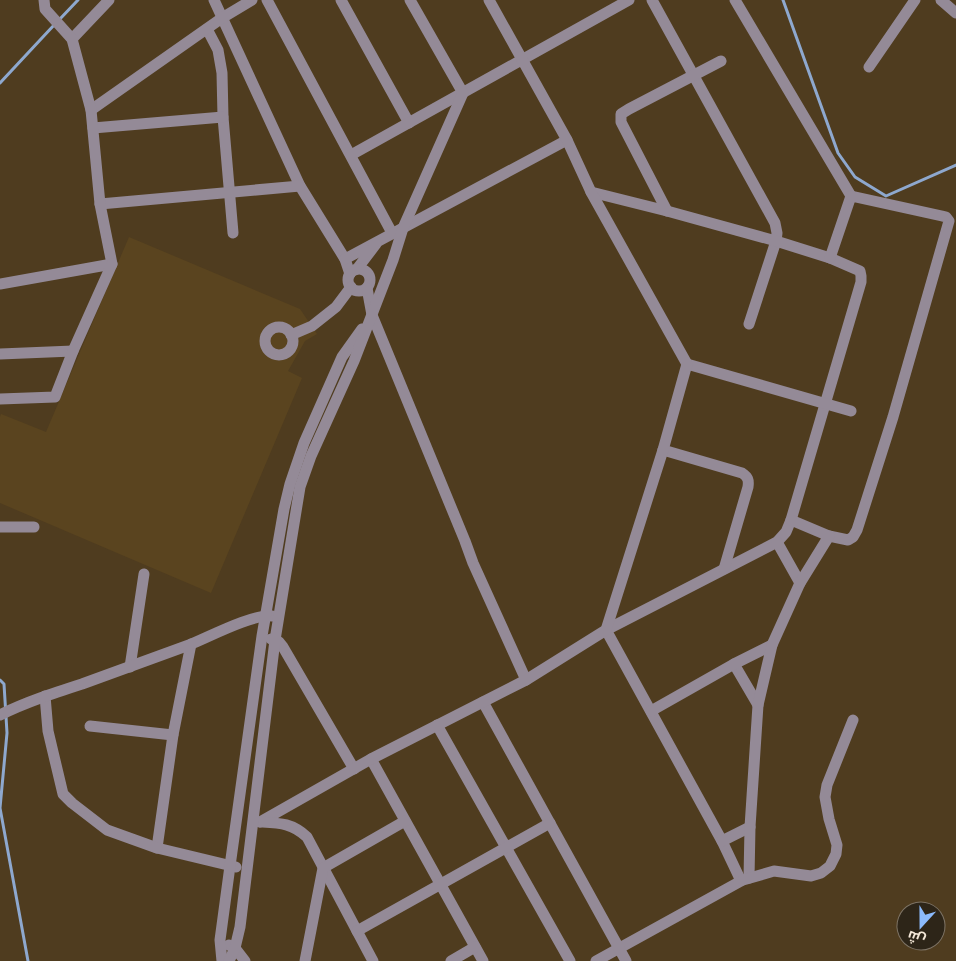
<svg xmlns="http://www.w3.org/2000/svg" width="956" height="961" font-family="'Open Sans',Cairo,sans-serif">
<rect width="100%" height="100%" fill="#4f3c1f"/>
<polygon fill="#5a441f" points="129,237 300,309 317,334 305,341 288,371 302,378 211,593 0,503 0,417 1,414 46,432"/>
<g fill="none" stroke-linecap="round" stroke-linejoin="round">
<g stroke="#8ea8ce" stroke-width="3">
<polyline points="783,0 838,153 855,177 886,196 956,165"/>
<polyline points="59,20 78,0"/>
<polyline points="0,83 55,24"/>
<polyline points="0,680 4,684 7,733 0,808 28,961"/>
</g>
<g stroke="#948a97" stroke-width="11">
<polyline points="214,0 300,186 345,259 350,274"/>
<polyline points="267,0 392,233"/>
<polyline points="341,0 409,123"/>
<polyline points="652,0 775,223 777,233 776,241 749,324"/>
<polyline points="735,0 851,196"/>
<polyline points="941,0 956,13"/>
<polyline points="207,29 218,50 222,73 223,117 233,233"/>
<polyline points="72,39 109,0"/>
<polyline points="869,67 915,0"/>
<polyline points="91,110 222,18 252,0"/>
<polyline points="93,128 223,117"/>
<polyline points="351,155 629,0"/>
<polyline points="591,192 667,211 776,241 830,258 860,271 861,276 861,282 791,520 786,532 777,542 606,630 722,841 741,881 596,961"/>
<polyline points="100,204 300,186"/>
<polyline points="667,211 621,122 621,114 629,109 721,61"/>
<polyline points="345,259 567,140"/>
<polyline points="357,269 376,244"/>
<circle cx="359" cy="280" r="11"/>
<polyline points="0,284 112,264 100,204 91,110 72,39 45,9 44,0"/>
<polyline points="367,288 372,315 465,541 473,563 526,680"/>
<circle cx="279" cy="341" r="14"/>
<polyline points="291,335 312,326 336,307 351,287"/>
<polyline points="0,354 73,351"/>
<polyline points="687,364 851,411"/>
<polyline points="0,399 55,397 73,351 112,264"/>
<path d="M 663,450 L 742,473 C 748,477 749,480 748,487 L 724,569"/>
<polyline points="0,527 34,527"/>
<polyline points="829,536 848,540 853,537 857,530 893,417 949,221 946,217 942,216 851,196 830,258"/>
<polyline points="777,542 800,583"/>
<polyline points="271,639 279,642 283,647 354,769"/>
<polyline points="191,644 173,735 157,848 236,867"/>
<polyline points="734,664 758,705"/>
<polyline points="130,667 144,574"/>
<polyline points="45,696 48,731 63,794 72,803 107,830 157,848"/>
<polyline points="483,702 626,961"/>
<polyline points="651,711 734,664 772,645"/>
<path d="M 0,715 C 26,702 54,693 82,684 C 118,671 154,658 189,645 C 209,637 252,614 272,616"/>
<polyline points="437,725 570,961"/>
<polyline points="90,726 173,735"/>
<polyline points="371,759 483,961"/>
<polyline points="260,822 371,759 526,680 606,630 663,450 687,364 591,192 567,140 489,0"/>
<path d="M 260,822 C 280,823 292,823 307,837 L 373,961"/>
<polyline points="722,841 750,827"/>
<polyline points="749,878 750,827 758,705 772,645 800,583 829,536 791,520"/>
<polyline points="743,880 774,871 811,876 821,873 830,866 836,854 837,845 829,819 825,797 827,785 853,720"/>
<polyline points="357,931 550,823"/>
<polyline points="229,945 235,948 245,961"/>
<polyline points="222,961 220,940 230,866 262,636 284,509 290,484 304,443 342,357 362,329"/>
<polyline points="229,961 235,948 240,927 275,640 300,487 311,456 354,361 393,260 403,228 463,93 410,0"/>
<polyline points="305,961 323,868 405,821"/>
<polyline points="451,961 475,947"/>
</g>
</g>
<g transform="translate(921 926) rotate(201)"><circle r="24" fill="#2d2518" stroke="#7d7365"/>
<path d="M0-4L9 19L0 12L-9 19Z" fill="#8bbafc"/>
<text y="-8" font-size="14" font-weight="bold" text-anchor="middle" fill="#f4e8d8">ش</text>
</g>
</svg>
